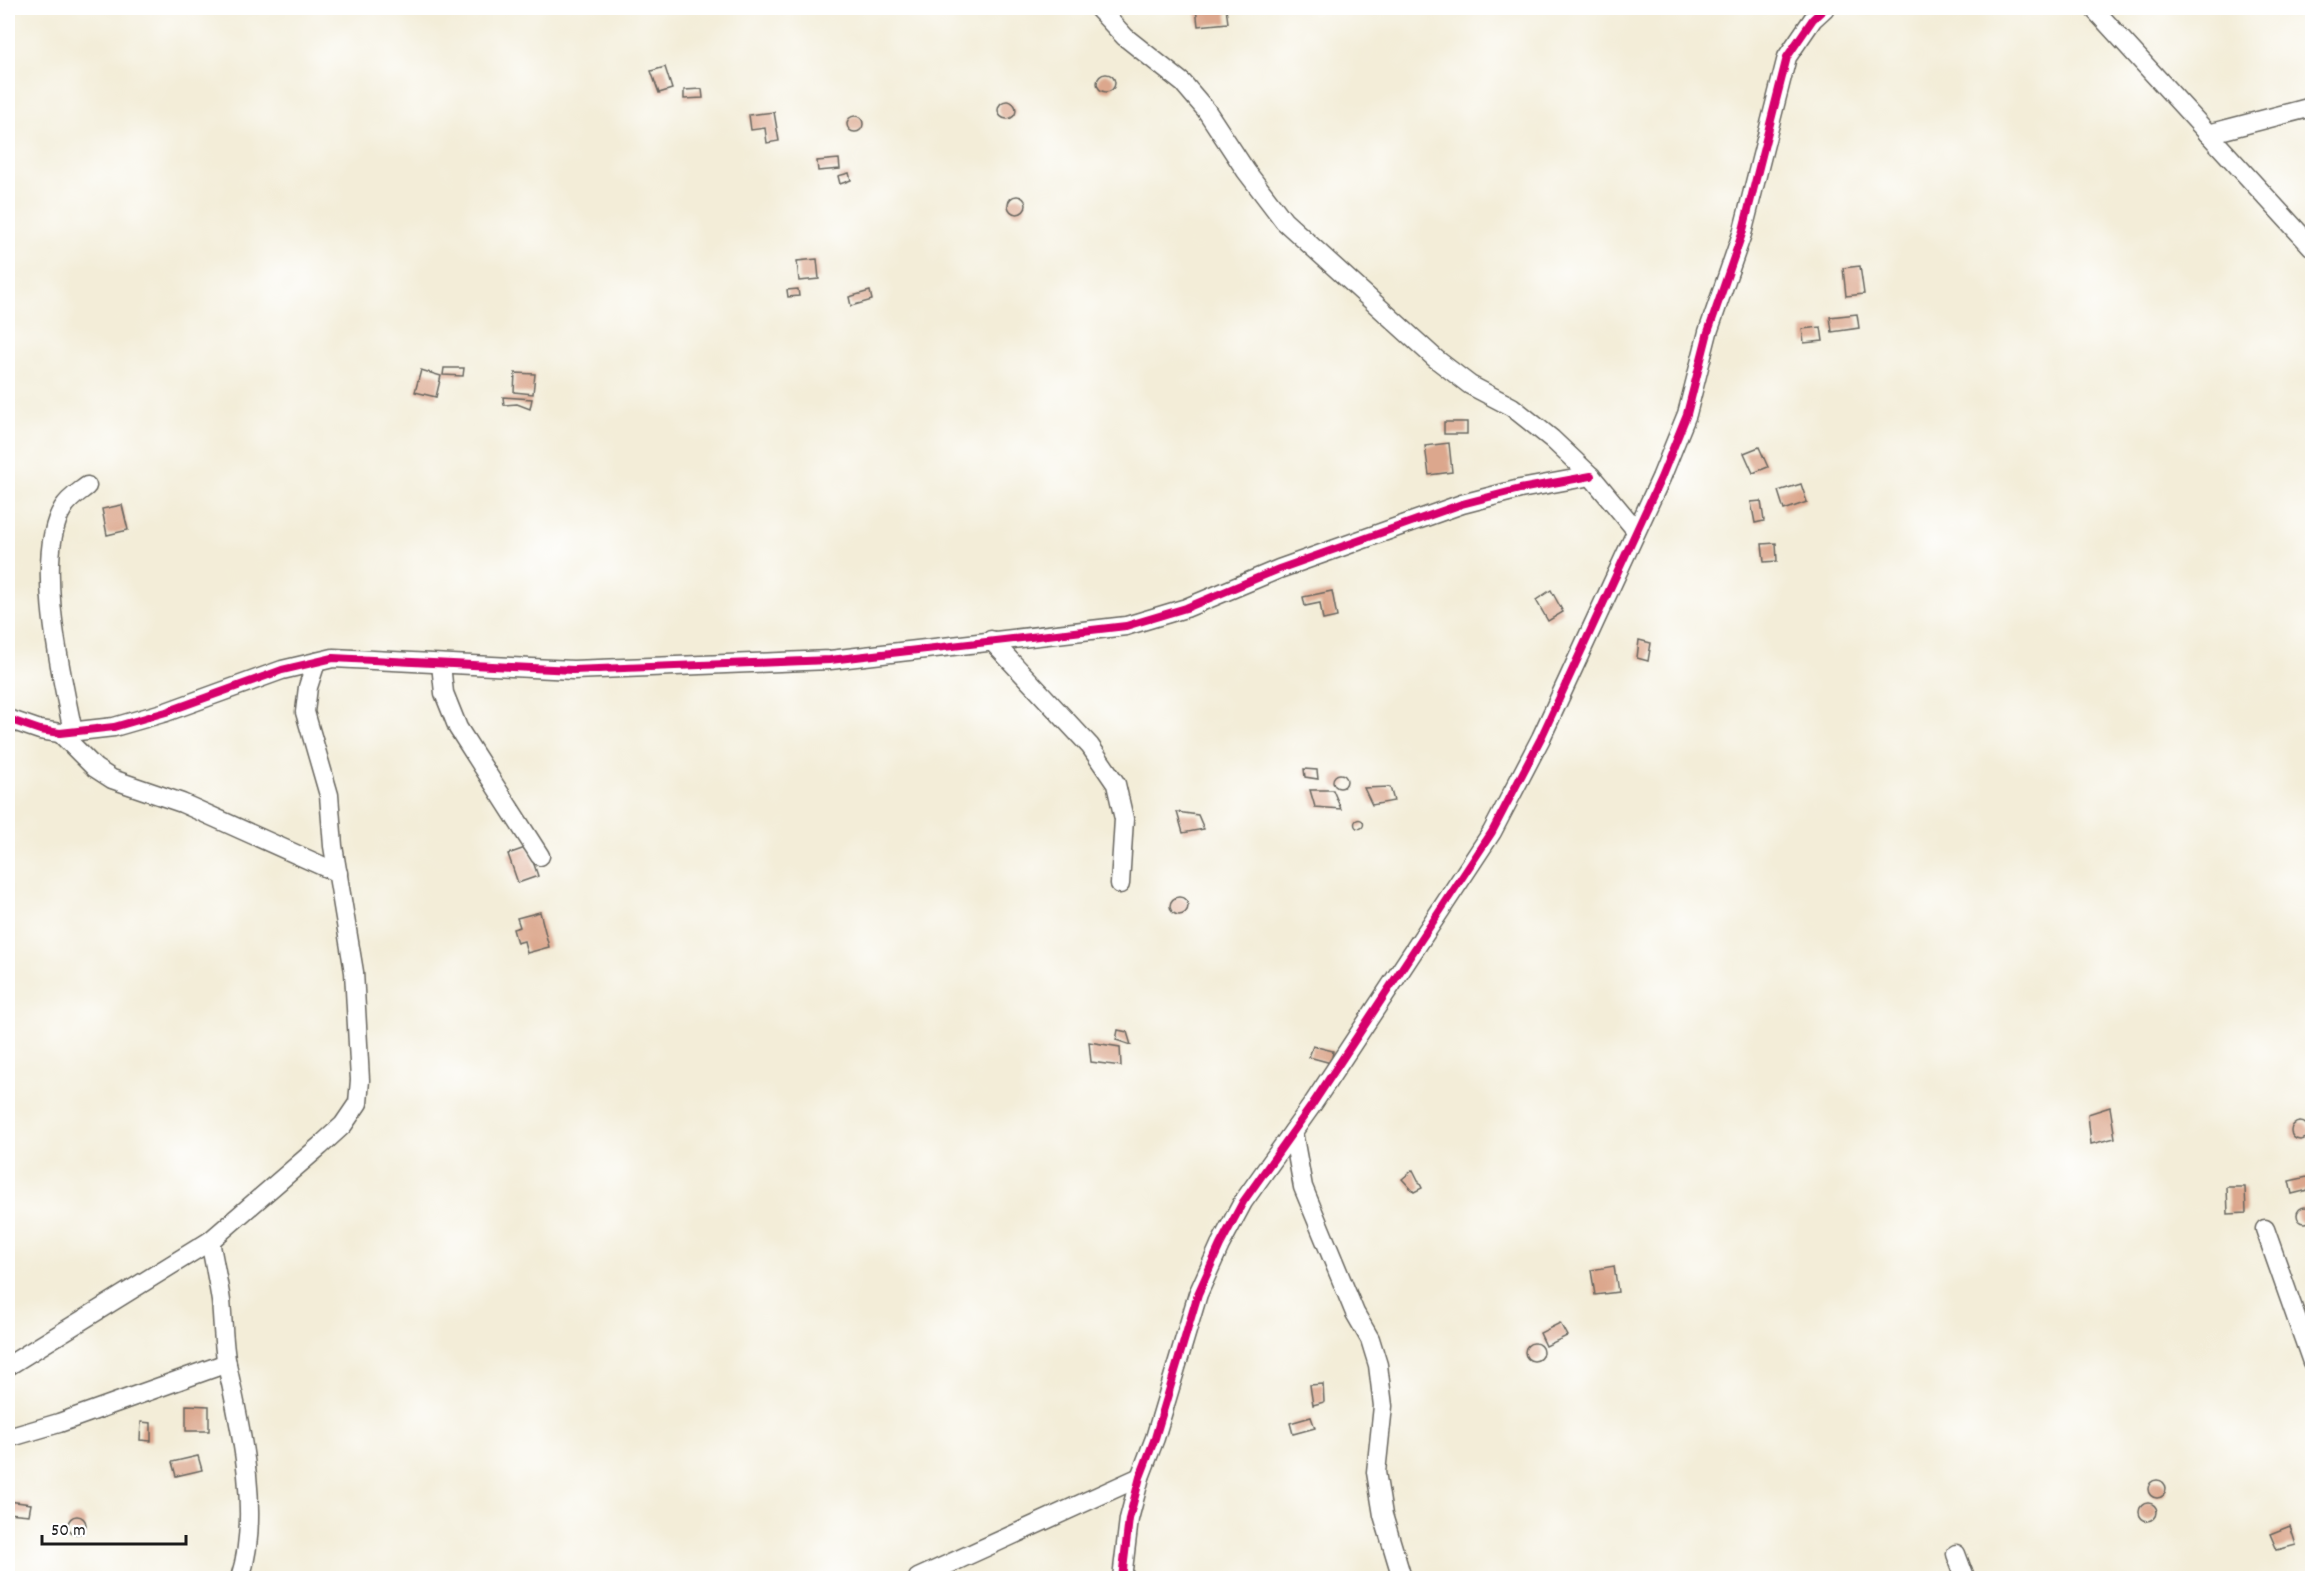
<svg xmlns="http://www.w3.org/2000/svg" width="2320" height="1586" font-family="Dekko,sans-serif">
<rect width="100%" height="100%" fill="#fff"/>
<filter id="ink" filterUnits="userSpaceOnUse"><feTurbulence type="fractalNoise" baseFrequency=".0167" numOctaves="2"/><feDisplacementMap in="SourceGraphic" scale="12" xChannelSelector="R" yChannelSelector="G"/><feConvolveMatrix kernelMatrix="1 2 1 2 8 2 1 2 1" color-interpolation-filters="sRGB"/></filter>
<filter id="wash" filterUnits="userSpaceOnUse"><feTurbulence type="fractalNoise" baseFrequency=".008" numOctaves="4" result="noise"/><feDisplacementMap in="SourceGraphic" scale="24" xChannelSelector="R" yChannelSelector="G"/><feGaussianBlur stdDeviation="1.35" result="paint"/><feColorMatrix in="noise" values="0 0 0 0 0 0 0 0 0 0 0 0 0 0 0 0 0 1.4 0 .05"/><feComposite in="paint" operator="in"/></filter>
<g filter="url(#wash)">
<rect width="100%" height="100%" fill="#f3edd8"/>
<g id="blocks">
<g fill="#dca78d">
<polygon points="1196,8 1226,8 1228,23 1198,26"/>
<polygon points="665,67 672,89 659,93 651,71"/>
<circle cx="1106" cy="83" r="9"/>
<polygon points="702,89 703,98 684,99 684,90"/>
<circle cx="1007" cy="110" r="9"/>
<polygon points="774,112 779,141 767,143 765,128 751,130 749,115"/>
<circle cx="855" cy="124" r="8"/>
<polygon points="839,159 840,169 818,171 817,161"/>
<polygon points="849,173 851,180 840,184 838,176"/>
<circle cx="1017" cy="205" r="9"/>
<polygon points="817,259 819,279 799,281 797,261"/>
<polygon points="1860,266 1864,294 1846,296 1843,268"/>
<polygon points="798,289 799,296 788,297 787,290"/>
<polygon points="870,291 872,300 851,306 849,297"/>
<polygon points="1857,314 1859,328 1832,332 1830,317"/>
<polygon points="1821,327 1823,341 1804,343 1802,329"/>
<polygon points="444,368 464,368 463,376 443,375"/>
<polygon points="421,370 441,376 436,397 415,392"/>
<polygon points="515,373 535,374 533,394 514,392"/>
<polygon points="503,397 532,399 530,409 517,404 504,405"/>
<rect x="1444" y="422" width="23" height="12"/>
<polygon points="1449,443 1452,472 1429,475 1425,446"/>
<polygon points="1759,447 1768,467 1753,473 1744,453"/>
<polygon points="1801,484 1807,502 1784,510 1778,491"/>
<polygon points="1761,501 1764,521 1755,523 1751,502"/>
<polygon points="122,505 128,530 107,535 102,509"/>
<polygon points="1776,543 1777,561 1764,562 1762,544"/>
<polygon points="1551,590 1563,612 1548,621 1536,600"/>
<polygon points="1332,591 1337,617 1323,620 1320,603 1305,606 1303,597"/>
<polygon points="1639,640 1651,643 1648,661 1637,658"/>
<polygon points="1304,769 1317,770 1318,779 1305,777"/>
<circle cx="1340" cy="781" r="7"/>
<polygon points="1390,787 1394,801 1372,805 1364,788"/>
<polygon points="1310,790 1333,790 1341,809 1315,807"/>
<polygon points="1177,812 1198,815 1204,829 1183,833"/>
<circle cx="1359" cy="824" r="4.5"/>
<polygon points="528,847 538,876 518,883 508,854"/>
<circle cx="1179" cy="906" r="9"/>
<polygon points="540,912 549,947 527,953 524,941 517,943 513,929 520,927 517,918"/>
<polygon points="1118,1030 1127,1032 1131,1045 1116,1040"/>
<polygon points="1089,1042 1120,1047 1121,1066 1091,1062"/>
<polygon points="1313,1046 1333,1051 1331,1063 1309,1057"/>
<polygon points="2110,1107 2115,1138 2091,1144 2088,1114"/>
<circle cx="2300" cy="1131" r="9"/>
<polygon points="1413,1170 1422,1188 1414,1192 1402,1179"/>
<polygon points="2312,1176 2312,1189 2292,1194 2289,1181"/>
<polygon points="2227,1187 2245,1187 2246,1213 2228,1214"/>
<circle cx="2305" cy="1215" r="8"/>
<polygon points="1614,1266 1618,1292 1595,1295 1591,1270"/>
<polygon points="1560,1323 1567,1336 1546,1346 1540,1333"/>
<circle cx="1534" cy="1352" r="9"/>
<polygon points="1323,1384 1324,1402 1313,1405 1310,1385"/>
<polygon points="186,1405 209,1406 209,1431 186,1431"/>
<polygon points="1311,1417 1315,1428 1293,1434 1290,1423"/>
<polygon points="141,1422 151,1423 151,1441 140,1440"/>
<polygon points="198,1456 202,1470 176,1476 172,1462"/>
<circle cx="2157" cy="1489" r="9"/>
<polygon points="8,1501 31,1504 29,1515 8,1513"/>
<circle cx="2148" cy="1512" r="9"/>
<circle cx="77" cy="1525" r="9"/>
<polygon points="2290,1526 2296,1545 2277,1550 2270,1534"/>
</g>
</g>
</g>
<g filter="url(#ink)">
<use href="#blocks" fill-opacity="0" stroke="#67655e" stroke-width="1.5"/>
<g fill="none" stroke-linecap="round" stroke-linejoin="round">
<g stroke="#67655e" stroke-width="21">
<g id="minor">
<polyline points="1098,8 1125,37 1183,83 1206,110 1246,171 1284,221 1436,359 1470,385 1512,407 1552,439 1591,476 1635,529"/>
<polyline points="2093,8 2312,247"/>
<polyline points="2208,134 2312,107"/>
<polyline points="991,640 1090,746 1116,784 1124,819 1120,884"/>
<polyline points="441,664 444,693 458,728 540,856"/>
<polyline points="8,719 40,730 60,733 114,727 166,712 282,670 333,658 573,670 830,660 1126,626 1186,608 1279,569 1462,504 1520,489 1591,476"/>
<path d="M 73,732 C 62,677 33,557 63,508 C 69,498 78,493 87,486"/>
<polyline points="60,733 95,768 112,779 182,803 338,873"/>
<polyline points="1293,1132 1303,1187 1355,1313 1370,1339 1378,1365 1383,1406 1376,1472 1383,1515 1402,1578"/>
<polyline points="2265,1229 2312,1362"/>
<path d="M 210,1241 C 214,1261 218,1281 221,1301 C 223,1322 223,1344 227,1365 C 241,1429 261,1515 240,1578"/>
<polyline points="8,1366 210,1241 320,1146 343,1125 358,1103 360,1080 354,972 333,846 329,795 305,712 308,687 316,662"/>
<polyline points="8,1438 59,1423 227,1363"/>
<polyline points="1956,1554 1965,1578"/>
<polyline points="918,1578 1140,1477"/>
<polyline points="1122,1578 1129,1519 1140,1477 1155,1438 1198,1294 1220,1245 1243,1202 1312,1105 1492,832 1541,738 1661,478 1687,414 1708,332 1742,234 1787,57 1813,19 1825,8"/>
</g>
</g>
<use href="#minor" stroke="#fff" stroke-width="18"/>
<g stroke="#fff" stroke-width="11">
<g id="cycleway">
<polyline points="8,719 40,730 60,733 114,727 166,712 282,670 333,658 573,670 830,660 1126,626 1186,608 1279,569 1462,504 1520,489 1591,476"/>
<polyline points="1122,1578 1129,1519 1140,1477 1155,1438 1198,1294 1220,1245 1243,1202 1312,1105 1492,832 1541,738 1661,478 1687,414 1708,332 1742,234 1787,57 1813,19 1825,8"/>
</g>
</g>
<use href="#cycleway" stroke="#d6006c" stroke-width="8"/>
</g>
</g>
<rect width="2320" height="1586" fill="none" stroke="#fff" stroke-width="30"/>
<path d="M42 1535v9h144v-9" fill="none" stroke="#1c1c1c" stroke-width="3"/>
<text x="51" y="1535" font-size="18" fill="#1c1c1c" stroke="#ffffff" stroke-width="4.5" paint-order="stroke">50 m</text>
</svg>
